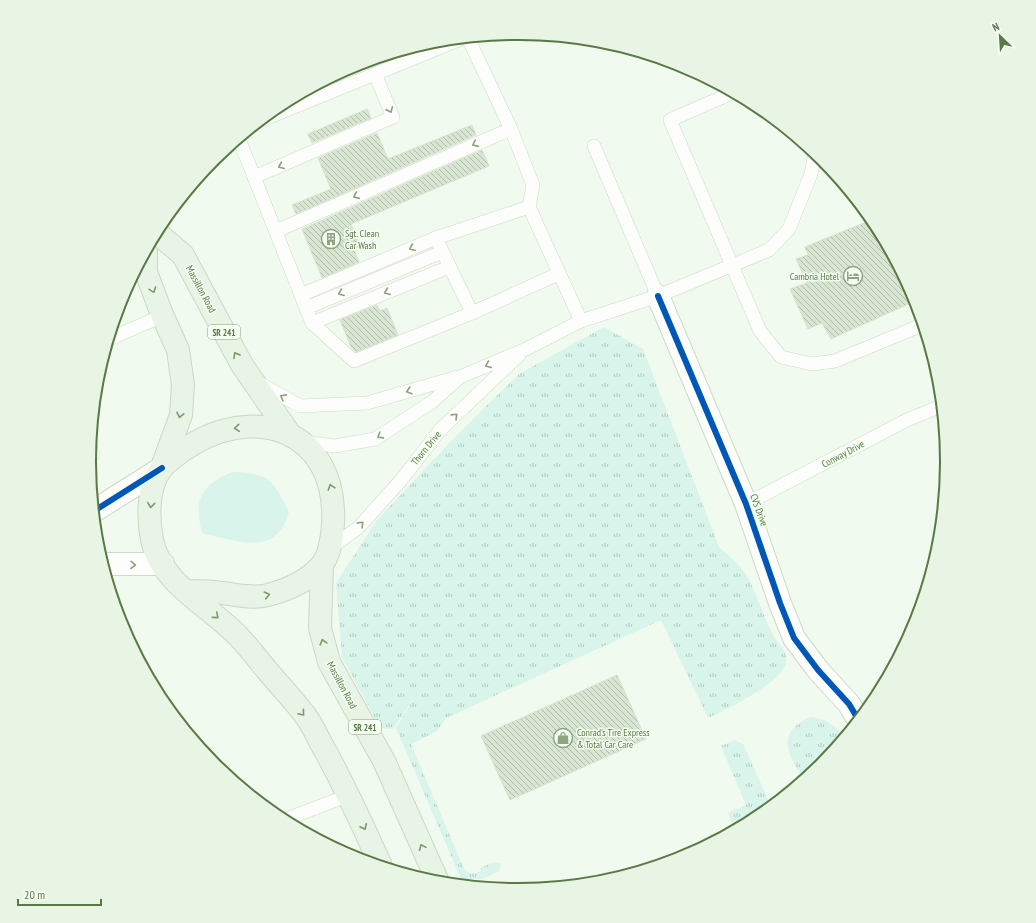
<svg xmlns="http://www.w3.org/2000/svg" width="1036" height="923" font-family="'PT Sans Narrow',sans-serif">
<defs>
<pattern id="grass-tufts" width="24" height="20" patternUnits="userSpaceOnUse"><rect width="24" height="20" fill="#d8f4eb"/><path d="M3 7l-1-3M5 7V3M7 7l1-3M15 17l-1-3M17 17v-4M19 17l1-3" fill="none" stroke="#b2cac0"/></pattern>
<pattern id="building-back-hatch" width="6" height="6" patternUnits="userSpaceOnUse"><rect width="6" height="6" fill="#d8e5d2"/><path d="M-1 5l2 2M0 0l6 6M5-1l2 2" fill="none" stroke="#b2beac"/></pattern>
</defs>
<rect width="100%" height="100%" fill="#f0faee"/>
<g fill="url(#grass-tufts)">
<path d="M 604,327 L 643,349 L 719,547 C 728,555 738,563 745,573 C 758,594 763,620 777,641 C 782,648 788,654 786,663 C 780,684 727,709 708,718 L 661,620 L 446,718 L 437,731 L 411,744 L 465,871 C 471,875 474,874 481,871 L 480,868 L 494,862 L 501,864 L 499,871 L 482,879 L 461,879 L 396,728 L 416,695 L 393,729 L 380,728 L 342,657 L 336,583 L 377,520 L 454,438 L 519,374 Z"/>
<path d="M 811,717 L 825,720 L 845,735 L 821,765 L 806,773 L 807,776 L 804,779 C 786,754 776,731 811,717 Z"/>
<polygon points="735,740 743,744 771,806 756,818 682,857 629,874 734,826 728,813 746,805 721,746"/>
</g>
<path fill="#d8f4eb" d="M 232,472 C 269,473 273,480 289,512 C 276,558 237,541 202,533 C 194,501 199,486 232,472 Z"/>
<g fill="url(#building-back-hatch)" stroke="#d6e4cf">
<polygon points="367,109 371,118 312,143 308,134"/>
<polygon points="472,125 476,135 296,214 292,205 331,189 318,158 377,133 388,159"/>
<polygon points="482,150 489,166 351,224 360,246 354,249 359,262 322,278 302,229"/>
<polygon points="871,220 915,301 831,339 822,323 808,329 790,289 807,283 796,259 808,255 805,247"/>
<polygon points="377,305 380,311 387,308 398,335 356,352 351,347 340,320"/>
<polygon points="617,675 646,739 510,800 481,736"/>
</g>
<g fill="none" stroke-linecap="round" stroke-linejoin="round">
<g stroke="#cddac7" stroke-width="14">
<g id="lane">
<polyline points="468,38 511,129 533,185 529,207 581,321"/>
<polyline points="732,93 670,120 760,331 781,357 812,364 835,361 922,325"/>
<polyline points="262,120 461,39"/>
<polyline points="239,139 312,323 354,361 472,313 558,274"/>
<polyline points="594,146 658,296"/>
<polyline points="254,177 393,117 375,74"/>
<polyline points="276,231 511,129"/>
<polyline points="436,238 529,207"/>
<polyline points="301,295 436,238 472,313"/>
<polyline points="306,308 442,252"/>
<polyline points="312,323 449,267"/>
<polyline points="109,339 162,316"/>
<polyline points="259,383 300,406 367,403 458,377"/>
<polyline points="304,442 335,446 375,439 432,402 460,377 524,350 581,321 658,296 769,250 789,229 811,174 815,153"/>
<polyline points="90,455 93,454 91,449"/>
<polyline points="746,504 907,420 941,406"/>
<polyline points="330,548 358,528 402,479 440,430 519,355"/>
<polyline points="284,820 349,795"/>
</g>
</g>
<g stroke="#cddac7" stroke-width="24">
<g id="street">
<polyline points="658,296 746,504 780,603 794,638 818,670 849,704 858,719"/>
<polyline points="94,511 162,468"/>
<polyline points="103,564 163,564"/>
</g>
</g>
<g stroke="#cbd8c5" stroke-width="24">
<g id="primary">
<polyline points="157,233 183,255 242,365 289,433"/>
<polyline points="146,252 146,272 161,312 178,350 183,385 181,415 162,467"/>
<polyline points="322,566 320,628 329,662 384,761 438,882"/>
<path d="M 186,591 C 198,591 211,591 223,593 C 237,595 254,599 268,595 C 287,590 307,581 320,567 C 330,556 332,538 333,524 C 338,429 253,401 182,451 C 176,456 166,462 161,469 C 147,488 148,518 152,540 C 160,581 205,604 233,631 C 245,642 255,656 266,669 C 279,685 295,701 307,718 C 315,729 320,743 327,754 C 347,791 364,828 381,866"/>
</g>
</g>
<use href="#lane" stroke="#fdfefc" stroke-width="13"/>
<use href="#street" stroke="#fdfefc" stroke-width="22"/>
<use href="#primary" stroke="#e8f4e6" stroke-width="22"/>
<g stroke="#f4fff2" stroke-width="8">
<g id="cycleway">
<polyline points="658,296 746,504 780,603 794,638 818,670 849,704 858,719"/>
<polyline points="94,511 162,468"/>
</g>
</g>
<use href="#cycleway" stroke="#0057b8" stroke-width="6"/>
</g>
<defs><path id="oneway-chevron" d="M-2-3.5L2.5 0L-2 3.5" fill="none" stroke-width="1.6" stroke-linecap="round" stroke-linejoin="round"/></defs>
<g stroke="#8aa17c">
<use href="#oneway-chevron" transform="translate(390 110) rotate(67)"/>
<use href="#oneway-chevron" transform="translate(475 144) rotate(156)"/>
<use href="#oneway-chevron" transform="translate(281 166) rotate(157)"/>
<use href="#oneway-chevron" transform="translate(356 196) rotate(156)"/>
<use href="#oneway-chevron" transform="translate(412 248) rotate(157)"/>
<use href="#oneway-chevron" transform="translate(387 292) rotate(158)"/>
<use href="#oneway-chevron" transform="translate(341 293) rotate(158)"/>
<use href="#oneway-chevron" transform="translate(488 365) rotate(157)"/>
<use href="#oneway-chevron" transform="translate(409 391) rotate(163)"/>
<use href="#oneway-chevron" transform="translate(283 397) rotate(-151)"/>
<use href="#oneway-chevron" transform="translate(455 416) rotate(-44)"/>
<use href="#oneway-chevron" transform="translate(380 436) rotate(148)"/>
<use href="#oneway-chevron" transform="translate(361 524) rotate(-46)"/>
<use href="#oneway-chevron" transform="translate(133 565) rotate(2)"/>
</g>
<g stroke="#7d986d">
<use href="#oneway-chevron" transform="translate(153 290) rotate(70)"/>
<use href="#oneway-chevron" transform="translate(236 355) rotate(-119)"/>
<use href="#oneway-chevron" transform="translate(180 415) rotate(102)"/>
<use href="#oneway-chevron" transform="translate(237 428) rotate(175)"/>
<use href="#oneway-chevron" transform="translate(331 487) rotate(-108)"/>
<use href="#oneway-chevron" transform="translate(151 505) rotate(96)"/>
<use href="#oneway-chevron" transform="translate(267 595) rotate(-12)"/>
<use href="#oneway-chevron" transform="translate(216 616) rotate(41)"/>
<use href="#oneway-chevron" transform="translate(323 642) rotate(-105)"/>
<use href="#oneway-chevron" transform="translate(302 713) rotate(50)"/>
<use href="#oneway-chevron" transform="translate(364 827) rotate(65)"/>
<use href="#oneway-chevron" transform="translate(422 847) rotate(-114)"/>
</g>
<defs>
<g id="building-ring" transform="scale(1)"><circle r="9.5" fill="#f4fff2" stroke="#8ea680" stroke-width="1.5"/><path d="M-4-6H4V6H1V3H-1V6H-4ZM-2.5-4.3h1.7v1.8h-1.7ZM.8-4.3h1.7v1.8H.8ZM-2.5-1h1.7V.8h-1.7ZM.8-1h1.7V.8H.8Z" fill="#8ea680"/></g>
<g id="hotel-ring" transform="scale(1)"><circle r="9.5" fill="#f4fff2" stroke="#8ea680" stroke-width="1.5"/><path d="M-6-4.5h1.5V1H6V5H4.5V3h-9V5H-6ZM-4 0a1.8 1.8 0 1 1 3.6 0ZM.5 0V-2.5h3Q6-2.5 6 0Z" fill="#8ea680"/></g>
<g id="shop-ring" transform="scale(1)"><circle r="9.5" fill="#f4fff2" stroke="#8ea680" stroke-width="1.5"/><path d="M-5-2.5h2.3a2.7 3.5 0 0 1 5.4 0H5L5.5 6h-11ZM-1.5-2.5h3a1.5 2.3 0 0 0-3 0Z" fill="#8ea680"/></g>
</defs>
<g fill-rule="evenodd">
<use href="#building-ring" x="331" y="239"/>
<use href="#hotel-ring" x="853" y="276"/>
<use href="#shop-ring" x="563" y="738"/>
</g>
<g text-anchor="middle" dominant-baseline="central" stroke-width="3" stroke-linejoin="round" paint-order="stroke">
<g fill="#f4fff2" stroke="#88a179" stroke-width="1">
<rect x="208" y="325" width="32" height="14" rx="3"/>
<rect x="349" y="720" width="32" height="14" rx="3"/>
</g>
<g font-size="9" font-weight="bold" fill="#597945">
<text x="224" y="332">SR 241</text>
<text x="365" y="727">SR 241</text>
</g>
<g font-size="10" fill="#597945" stroke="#f4fff2" text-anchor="start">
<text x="345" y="233">Sgt. Clean<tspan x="345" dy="12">Car Wash</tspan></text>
<text x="839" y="276" text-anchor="end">Cambria Hotel</text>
<text x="577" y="732">Conrad's Tire Express<tspan x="577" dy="12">&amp; Total Car Care</tspan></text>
</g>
<g font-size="10" fill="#597945" stroke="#f4fff2">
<text transform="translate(201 289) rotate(62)">Massillon Road</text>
<text transform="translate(426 448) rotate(-51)">Thorn Drive</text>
<text transform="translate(843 454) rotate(-28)">Conway Drive</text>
<text transform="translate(759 510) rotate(70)">CVS Drive</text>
<text transform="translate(342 685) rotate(62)">Massillon Road</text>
</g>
</g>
<path d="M0 0H1036V923H0ZM517 40H519A421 421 0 0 1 940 461V462A421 421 0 0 1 519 883H517A421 421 0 0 1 96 462V461A421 421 0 0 1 517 40Z" fill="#e8f4e4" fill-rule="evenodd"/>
<path fill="none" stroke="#597945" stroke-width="2" d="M517 40H519A421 421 0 0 1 940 461V462A421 421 0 0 1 519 883H517A421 421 0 0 1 96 462V461A421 421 0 0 1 517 40Z"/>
<g transform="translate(1000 36) rotate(335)" stroke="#f4fff2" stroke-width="3" paint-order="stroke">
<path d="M0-3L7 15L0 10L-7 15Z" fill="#597945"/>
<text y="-6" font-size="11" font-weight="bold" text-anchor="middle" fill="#597945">N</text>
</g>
<path d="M18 899v6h83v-6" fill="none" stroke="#597945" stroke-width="2"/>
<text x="24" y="899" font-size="12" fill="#597945" stroke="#f4fff2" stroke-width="3" paint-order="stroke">20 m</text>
</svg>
